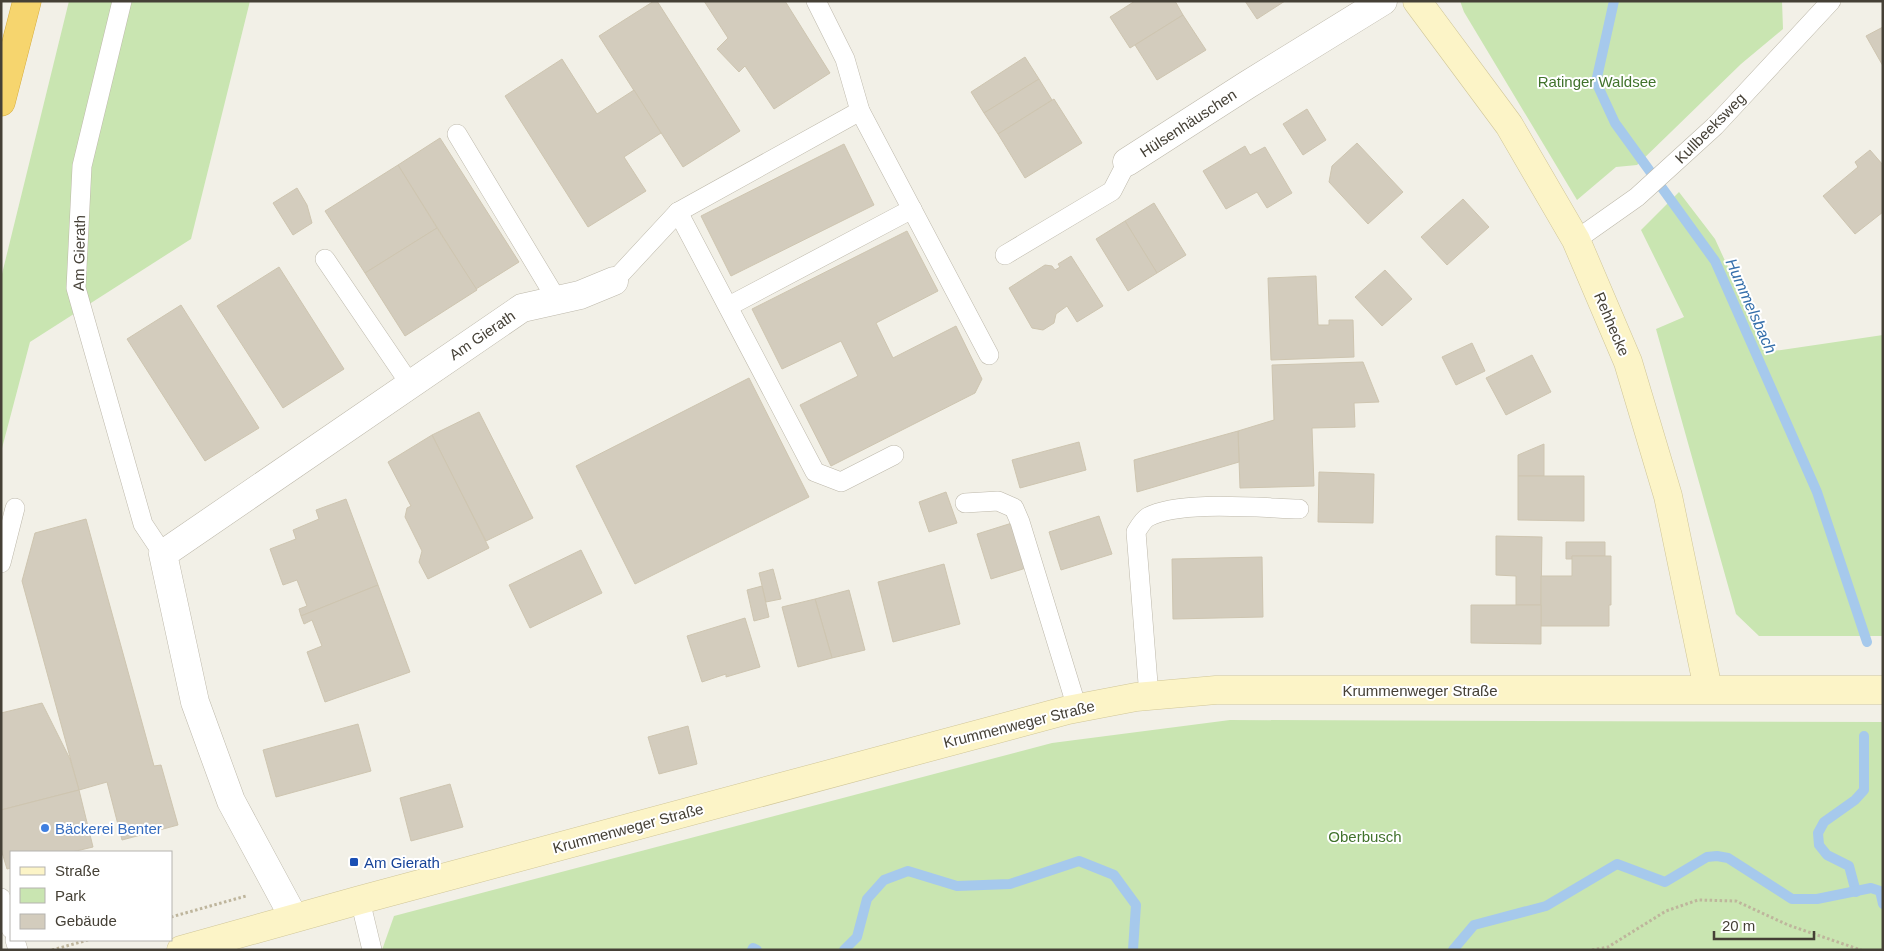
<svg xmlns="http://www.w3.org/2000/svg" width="1884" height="951" font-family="Helvetica,sans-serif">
<rect width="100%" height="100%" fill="#f2f0e7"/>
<g fill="#c9e5b1">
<polygon points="69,1 250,1 191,239 30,342 1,452 1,278"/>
<polygon points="1460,1 1782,1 1783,29 1741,64 1637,165 1616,167 1577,200 1464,12"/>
<polygon points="1679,192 1715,239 1767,352 1883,335 1883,636 1759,636 1736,614 1656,329 1684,317 1641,230"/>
<polygon points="1230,720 1883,722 1883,950 382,950 394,916 1052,743"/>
</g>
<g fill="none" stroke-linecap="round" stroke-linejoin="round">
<g stroke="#a6c9ec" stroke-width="10">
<polyline points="1614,1 1596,82 1615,123 1715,261 1817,492 1867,642"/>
<polyline points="1856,892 1849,866 1827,855 1819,845 1818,833 1824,822 1855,800 1864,790 1864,736"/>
<polyline points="752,950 753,948 757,950"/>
<polyline points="844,950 857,937 867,899 884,880 908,871 957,886 1010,884 1079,861 1114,875 1136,905 1133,950"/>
<polyline points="1453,950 1474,925 1546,906 1617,864 1665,882 1707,857 1717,856 1728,858 1792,899 1817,899 1871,888 1880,891 1883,904"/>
</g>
</g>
<g fill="#d3ccbd" stroke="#cec5b0">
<polygon points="654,1 657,1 740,131 683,167 599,36"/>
<polygon points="704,1 785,1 830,73 774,109 745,66 739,72 717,49 728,38"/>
<polygon points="1135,1 1175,1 1183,15 1130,48 1110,17"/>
<polygon points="1245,1 1285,1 1257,19"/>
<polygon points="1183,15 1206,50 1157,80 1135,45"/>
<polygon points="1883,27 1883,66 1866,36"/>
<polygon points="1025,57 1039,79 984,113 971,92"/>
<polygon points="562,59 597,114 634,90 661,133 624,157 646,191 588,227 505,96"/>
<polygon points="1039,79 1052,100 998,134 984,113"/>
<polygon points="1054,99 1082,143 1025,178 998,134"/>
<polygon points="1307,109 1326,140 1303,155 1283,124"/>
<polygon points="440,138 519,262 476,289 398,165"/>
<polygon points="1357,143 1403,192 1368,224 1329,182 1332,166"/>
<polygon points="844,144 874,205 731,276 701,216"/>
<polygon points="1245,146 1250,155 1265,147 1292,193 1267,208 1257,192 1226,209 1203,171"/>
<polygon points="1870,150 1883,165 1883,212 1855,234 1823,196 1858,167 1855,162"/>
<polygon points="398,165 437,228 365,273 325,211"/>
<polygon points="297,188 307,205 312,223 293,235 273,203"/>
<polygon points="1463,199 1489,227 1447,265 1421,237"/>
<polygon points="1154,203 1186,255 1157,273 1125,221"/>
<polygon points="1125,221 1157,273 1128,291 1096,239"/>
<polygon points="437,228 477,290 405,336 365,273"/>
<polygon points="907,231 938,291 876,323 893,358 956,326 982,379 975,393 831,466 800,405 858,376 841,341 782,369 752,309"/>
<polygon points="1071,256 1103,306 1077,322 1067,306 1056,314 1054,323 1043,330 1032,328 1009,288 1045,265 1052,266 1055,270 1060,267 1058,264"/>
<polygon points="279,267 344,369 283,408 217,306"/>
<polygon points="1385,270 1412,299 1382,326 1355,297"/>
<polygon points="1316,276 1318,325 1329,325 1329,320 1353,320 1354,357 1271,360 1268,278"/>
<polygon points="181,305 259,428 205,461 127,339"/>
<polygon points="1472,343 1485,371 1456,385 1442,357"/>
<polygon points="1532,355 1551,392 1506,415 1486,378"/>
<polygon points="1363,362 1379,402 1354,403 1355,427 1312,428 1314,486 1240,488 1238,431 1274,420 1272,365"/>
<polygon points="749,378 809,497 635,584 576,466"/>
<polygon points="479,412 533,518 486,541 432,435"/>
<polygon points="1238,431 1239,462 1137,492 1134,460"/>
<polygon points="432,435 489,548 428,579 419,562 422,551 405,517 407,508 411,506 388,462"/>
<polygon points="1079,442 1086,470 1020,488 1012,460"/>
<polygon points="1544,444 1544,476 1518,476 1518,455"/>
<polygon points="1319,472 1374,474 1373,523 1318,522"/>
<polygon points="1518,476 1584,476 1584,521 1518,520"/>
<polygon points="946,492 957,523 929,532 919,502"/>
<polygon points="346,499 378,585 301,616 299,609 307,606 297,580 283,585 270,549 296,539 293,530 319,519 316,510"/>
<polygon points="1099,516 1112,554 1061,570 1049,532"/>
<polygon points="86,519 154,766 161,765 178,825 122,840 107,782 79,790 22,581 35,533"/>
<polygon points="1012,523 1026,568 991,579 977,534"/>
<polygon points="1496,536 1542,537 1541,605 1516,605 1516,576 1496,575"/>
<polygon points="1566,542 1605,542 1605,556 1572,556 1572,559 1566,559"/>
<polygon points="581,550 602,593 530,628 509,585"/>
<polygon points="1572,556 1611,556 1611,605 1609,605 1609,626 1541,626 1541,576 1572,576"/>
<polygon points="1262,557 1263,617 1173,619 1172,559"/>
<polygon points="944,564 960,624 893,642 878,582"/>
<polygon points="773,569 781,599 766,602 759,573"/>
<polygon points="378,585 410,672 325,702 307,652 322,646 312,620 304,624 301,616"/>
<polygon points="762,586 769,617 754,621 747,590"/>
<polygon points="849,590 865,650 832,658 815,599"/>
<polygon points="815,599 832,658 798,667 782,607"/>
<polygon points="1471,605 1541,605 1541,644 1471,643"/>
<polygon points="745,618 760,667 726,677 726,674 702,682 687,636"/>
<polygon points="42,703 70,759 79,790 1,810 1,713"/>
<polygon points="358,724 371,771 276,797 263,750"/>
<polygon points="688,726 697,764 659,774 648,737"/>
<polygon points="450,784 463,827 411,841 400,798"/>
<polygon points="79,790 93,847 72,852 11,852 11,868 7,869 1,849 1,810"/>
</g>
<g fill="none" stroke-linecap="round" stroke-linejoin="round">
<g stroke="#bdb8aa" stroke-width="20">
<g id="lane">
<polyline points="122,1 82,166 76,288 143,524 163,554"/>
<polyline points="816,1 845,59 860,111 989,355"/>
<polyline points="457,134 557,300"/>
<polyline points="678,212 815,472 841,482 894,455"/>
<polyline points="1576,240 1637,197 1715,126 1831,1"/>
<polyline points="1005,255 1112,191 1127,162"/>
<polyline points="325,259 410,384"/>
<polyline points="614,281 678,212 860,111"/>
<polyline points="729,306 912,209"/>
<polyline points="965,503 998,501 1014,508 1020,522 1077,708"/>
<polyline points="1,563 15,508"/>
<path d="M 1149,696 L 1136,532 C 1139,527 1143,520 1148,517 C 1180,500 1261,508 1299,509"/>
<polyline points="1,898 11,929"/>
<polyline points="360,900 372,950"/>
<polyline points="15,940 18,950"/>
</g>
</g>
<g stroke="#bdb8aa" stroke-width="29">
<g id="street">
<polyline points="1127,162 1247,85 1383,1"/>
<polyline points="294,918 231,801 195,702 163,554 522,308 580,295 614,281"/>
</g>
</g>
<g stroke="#d0c698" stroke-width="29">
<g id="secondary">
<polyline points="1417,1 1509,125 1576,240 1628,362 1668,496 1708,689"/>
<polyline points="181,950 360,900 1068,710 1136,697 1216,690 1883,690"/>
</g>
</g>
<g stroke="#d5ab3e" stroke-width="29">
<polyline id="highway" points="1,102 27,1"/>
</g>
<g stroke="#beb59c" stroke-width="3" stroke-dasharray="2.5 2.5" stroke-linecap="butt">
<polyline points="171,917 246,896"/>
<polyline points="52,950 88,940"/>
<polyline points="1592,950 1608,947 1666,911 1698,900 1736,901 1788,925 1861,950"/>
</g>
<use href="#lane" stroke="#fff" stroke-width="19"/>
<use href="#street" stroke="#fff" stroke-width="28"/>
<use href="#secondary" stroke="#fcf4c7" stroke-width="28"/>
<use href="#highway" stroke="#f6d56e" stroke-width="28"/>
</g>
<circle fill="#3f7fe0" stroke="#fff" stroke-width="2" cx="45" cy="828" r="5"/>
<rect fill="#1a4fb4" stroke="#fff" stroke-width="2" x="349" y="857" width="10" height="10" rx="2.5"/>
<g text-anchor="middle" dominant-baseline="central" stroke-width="4" stroke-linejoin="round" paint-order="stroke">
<g font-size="15" fill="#41732c" stroke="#fff">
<text x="1597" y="81">Ratinger Waldsee</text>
<text x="1365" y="836">Oberbusch</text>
</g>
<g font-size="15" fill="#454036" stroke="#fff">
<text transform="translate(1188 123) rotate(-33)">Hülsenhäuschen</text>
<text transform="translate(1710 128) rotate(-45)">Kullbeeksweg</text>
<text transform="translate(79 253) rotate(-89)">Am Gierath</text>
<text transform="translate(1612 324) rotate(67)">Rehhecke</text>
<text transform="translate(482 335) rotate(-34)">Am Gierath</text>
<text x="1420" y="690">Krummenweger Straße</text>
<text transform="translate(1019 724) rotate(-14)">Krummenweger Straße</text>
<text transform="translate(628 828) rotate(-15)">Krummenweger Straße</text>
</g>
<g font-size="15" fill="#366cbe" stroke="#fff" text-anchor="start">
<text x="55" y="828">Bäckerei Benter</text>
</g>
<g font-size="15" fill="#164399" stroke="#fff" text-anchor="start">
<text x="364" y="862">Am Gierath</text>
</g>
<g font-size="16" font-style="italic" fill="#356fab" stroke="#fff">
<text transform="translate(1751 306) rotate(66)">Hummelsbach</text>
</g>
</g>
<rect width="1884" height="951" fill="none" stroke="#454036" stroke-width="5"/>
<rect x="10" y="851" width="162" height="90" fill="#ffffff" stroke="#b5b3af"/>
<rect x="20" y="867" width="25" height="8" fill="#fcf4c7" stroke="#b5b3af"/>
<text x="55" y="876" font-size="15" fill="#454036">Straße</text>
<rect x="20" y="888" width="25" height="15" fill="#c9e5b1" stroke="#b5b3af"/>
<text x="55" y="901" font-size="15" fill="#454036">Park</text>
<rect x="20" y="914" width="25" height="15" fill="#d3ccbd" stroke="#b5b3af"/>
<text x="55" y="926" font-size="15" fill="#454036">Gebäude</text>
<path d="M1714 931v8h100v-8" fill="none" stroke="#454036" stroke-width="2.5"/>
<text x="1722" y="931" font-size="15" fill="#454036" stroke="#ffffff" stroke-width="4" paint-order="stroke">20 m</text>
</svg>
